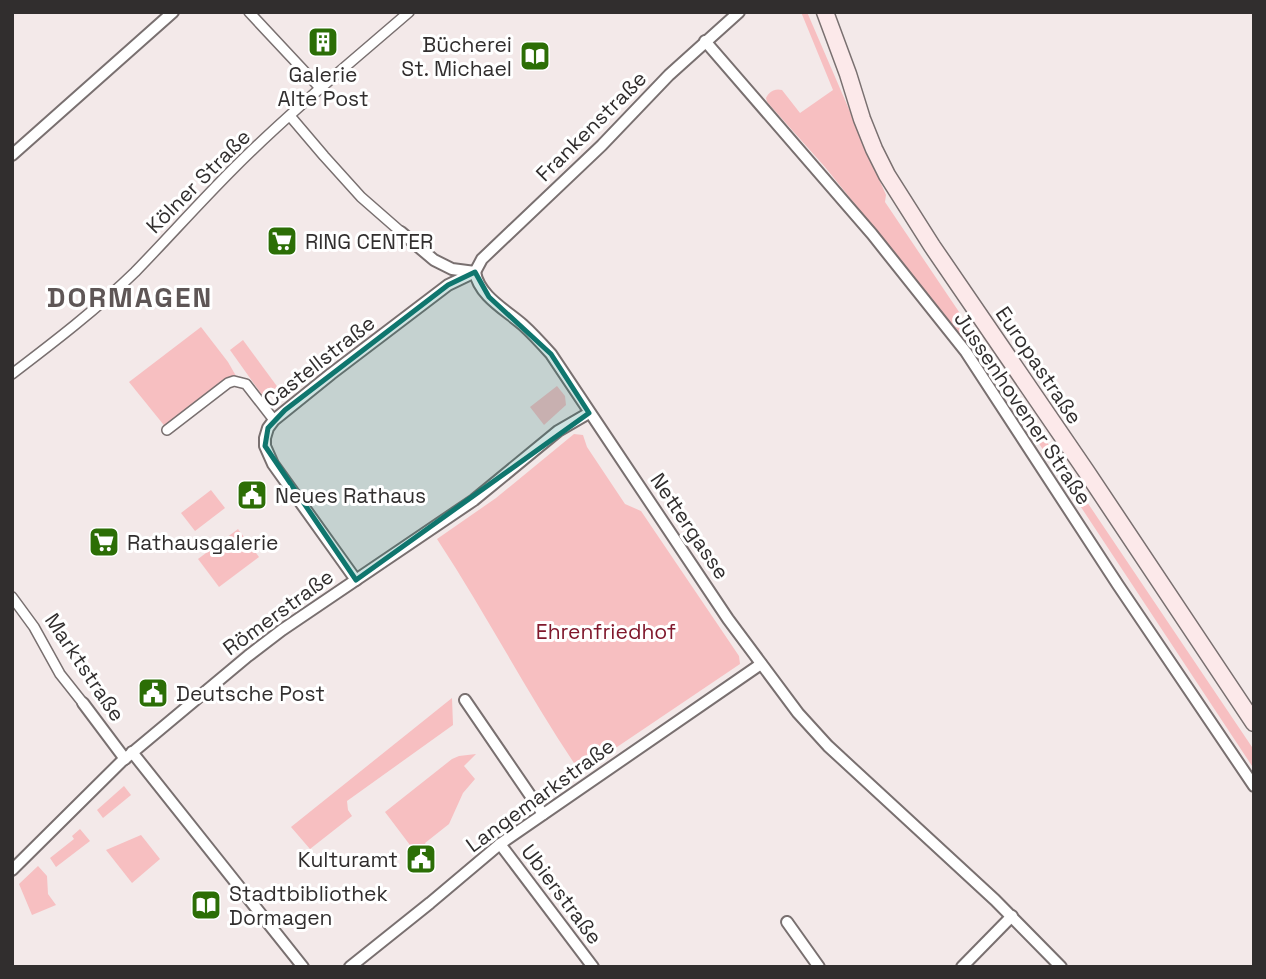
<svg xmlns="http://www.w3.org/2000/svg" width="1266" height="979" font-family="'Space Grotesk',sans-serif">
<rect width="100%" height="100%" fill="#f3e9e9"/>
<g fill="#f7bfc1">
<path d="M 801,12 L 807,12 L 886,195 L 885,202 L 1254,750 L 1254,769 L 999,383 L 825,167 L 767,102 L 766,98 C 769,92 774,88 782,90 L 800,113 L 833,90 Z"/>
<polygon points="201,327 228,362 236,376 167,429 129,382"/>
<polygon points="243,340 279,389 265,399 230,350"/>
<polygon points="557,386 565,396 566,405 544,425 530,407"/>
<path d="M 574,434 L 583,435 L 587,447 L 625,504 L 641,511 L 739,656 L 740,664 L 580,772 C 529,697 487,615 437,539 L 496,498 Z"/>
<polygon points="211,490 225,508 195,531 181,513"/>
<polygon points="238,529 259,557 219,587 198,559"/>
<polygon points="452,698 453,725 347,801 348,810 352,816 310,849 291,827"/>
<polygon points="476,754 464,766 475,779 463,793 449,824 425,843 426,845 416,853 385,812 452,759 459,756"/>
<polygon points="124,786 131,795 103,818 97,810"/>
<polygon points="80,829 90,841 56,867 50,858 74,839 72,836"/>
<polygon points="141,835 160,859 132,883 106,850"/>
<polygon points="38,866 47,876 48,894 56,905 32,915 19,884"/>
</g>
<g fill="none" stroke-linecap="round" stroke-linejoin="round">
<g stroke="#797070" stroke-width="12">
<g id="pedestrian">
<polyline points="249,12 321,89"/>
<polyline points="290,116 324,156 361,197 401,232"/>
<path d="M 12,374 C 54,342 97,309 135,272 C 168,238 200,202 234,168 C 289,113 350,63 409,12"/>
<polyline points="167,430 228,383 234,381 246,384 274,420"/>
<polyline points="12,597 34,627 60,674 83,703"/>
</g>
</g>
<g stroke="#797070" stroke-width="14">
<g id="minor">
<polyline points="705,41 872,234 966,352 1118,585 1254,786"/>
<polyline points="12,155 173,12"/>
<polyline points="401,232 434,260 452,269 475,272"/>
<path d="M 475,272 C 479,296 506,310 523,325 C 533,334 542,344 551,354 L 728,619 L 798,713 L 828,746 L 995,900 L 1061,967"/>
<polyline points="475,272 482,259 602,145 669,75 739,12"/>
<polyline points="356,580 273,464 265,446 265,438 268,428 274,420 331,374 448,285 475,272"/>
<polyline points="465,700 543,814"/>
<polyline points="83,703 125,759"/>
<polyline points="132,752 303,967"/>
<polyline points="500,844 593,967"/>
<polyline points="12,870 121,762 248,656 282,630 474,500 558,431 589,413"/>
<polyline points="787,922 819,967"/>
<polyline points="350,967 430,903 500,844 761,664"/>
<polyline points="962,967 1012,916"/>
</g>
</g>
<g stroke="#797070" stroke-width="19">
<polyline id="secondary" points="825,12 848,74 862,119 874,149 887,175 932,246 1086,471 1254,723"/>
</g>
<use href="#pedestrian" stroke="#fff" stroke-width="9"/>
<use href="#minor" stroke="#fff" stroke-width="10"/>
<use href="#secondary" stroke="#fce9ea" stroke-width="16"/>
</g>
<path fill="#0f766e" fill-opacity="0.2" stroke="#0f766e" stroke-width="5" stroke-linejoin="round" d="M 475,272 L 489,297 L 551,354 L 589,413 L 356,580 L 265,446 L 268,428 L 285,410 L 448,285 Z"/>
<defs>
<g id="building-square" transform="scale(1.575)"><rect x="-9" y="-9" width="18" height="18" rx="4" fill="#2c6e06" stroke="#fff"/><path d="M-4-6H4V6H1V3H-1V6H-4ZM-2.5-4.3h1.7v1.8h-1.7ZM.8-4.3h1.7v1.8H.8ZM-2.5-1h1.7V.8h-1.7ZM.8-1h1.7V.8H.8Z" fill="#fff"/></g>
<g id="library-square" transform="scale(1.575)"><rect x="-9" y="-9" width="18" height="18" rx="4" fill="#2c6e06" stroke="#fff"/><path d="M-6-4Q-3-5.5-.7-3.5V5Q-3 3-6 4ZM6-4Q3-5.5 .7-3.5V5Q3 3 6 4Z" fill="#fff"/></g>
<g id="supermarket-square" transform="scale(1.575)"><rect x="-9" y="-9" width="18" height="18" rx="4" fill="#2c6e06" stroke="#fff"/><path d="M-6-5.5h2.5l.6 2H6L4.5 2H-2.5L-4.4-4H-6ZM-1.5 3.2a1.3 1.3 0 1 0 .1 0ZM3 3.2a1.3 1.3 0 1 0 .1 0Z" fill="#fff"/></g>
<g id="civic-square" transform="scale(1.575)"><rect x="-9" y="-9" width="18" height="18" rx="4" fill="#2c6e06" stroke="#fff"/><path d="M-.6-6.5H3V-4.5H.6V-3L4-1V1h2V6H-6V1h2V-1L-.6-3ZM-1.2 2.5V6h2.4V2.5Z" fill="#fff"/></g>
</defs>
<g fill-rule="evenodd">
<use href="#building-square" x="323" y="42"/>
<use href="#library-square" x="535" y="56"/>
<use href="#supermarket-square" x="282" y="241"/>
<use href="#civic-square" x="252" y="495"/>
<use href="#supermarket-square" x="104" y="542"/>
<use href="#civic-square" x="153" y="693"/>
<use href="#civic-square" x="421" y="859"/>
<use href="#library-square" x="206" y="905"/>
</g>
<g text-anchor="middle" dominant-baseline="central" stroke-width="6" stroke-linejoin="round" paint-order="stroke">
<g font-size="21" fill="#312e2e" stroke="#fff" text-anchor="start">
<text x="512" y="44" text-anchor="end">Bücherei<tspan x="512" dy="24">St. Michael</tspan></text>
<text x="323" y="74" text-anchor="middle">Galerie<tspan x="323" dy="24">Alte Post</tspan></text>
<text x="305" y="241">RING CENTER</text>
<text x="275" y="495">Neues Rathaus</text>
<text x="127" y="542">Rathausgalerie</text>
<text x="176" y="693">Deutsche Post</text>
<text x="398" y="859" text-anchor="end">Kulturamt</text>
<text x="229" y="893">Stadtbibliothek<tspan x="229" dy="24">Dormagen</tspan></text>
</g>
<g font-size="21" fill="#312e2e" stroke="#fff">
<text transform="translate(591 126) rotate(-45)">Frankenstraße</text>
<text transform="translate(198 181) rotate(-45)">Kölner Straße</text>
<text transform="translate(319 361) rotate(-38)">Castellstraße</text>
<text transform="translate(1039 365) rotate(56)">Europastraße</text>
<text transform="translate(1023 408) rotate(56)">Jussenhovener Straße</text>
<text transform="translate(690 526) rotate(56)">Nettergasse</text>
<text transform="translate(278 612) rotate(-36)">Römerstraße</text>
<text transform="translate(85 667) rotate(56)">Marktstraße</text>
<text transform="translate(540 795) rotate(-36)">Langemarkstraße</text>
<text transform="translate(562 894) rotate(53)">Ubierstraße</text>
</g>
<g font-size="21" fill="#80182c" stroke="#fff">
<text x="606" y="631">Ehrenfriedhof</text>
</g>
<g font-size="28" font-weight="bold" letter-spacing="2" fill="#5e5656" stroke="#fff">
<text x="130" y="297">DORMAGEN</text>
</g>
</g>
<rect width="1266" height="979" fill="none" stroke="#312e2e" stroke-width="28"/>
</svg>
